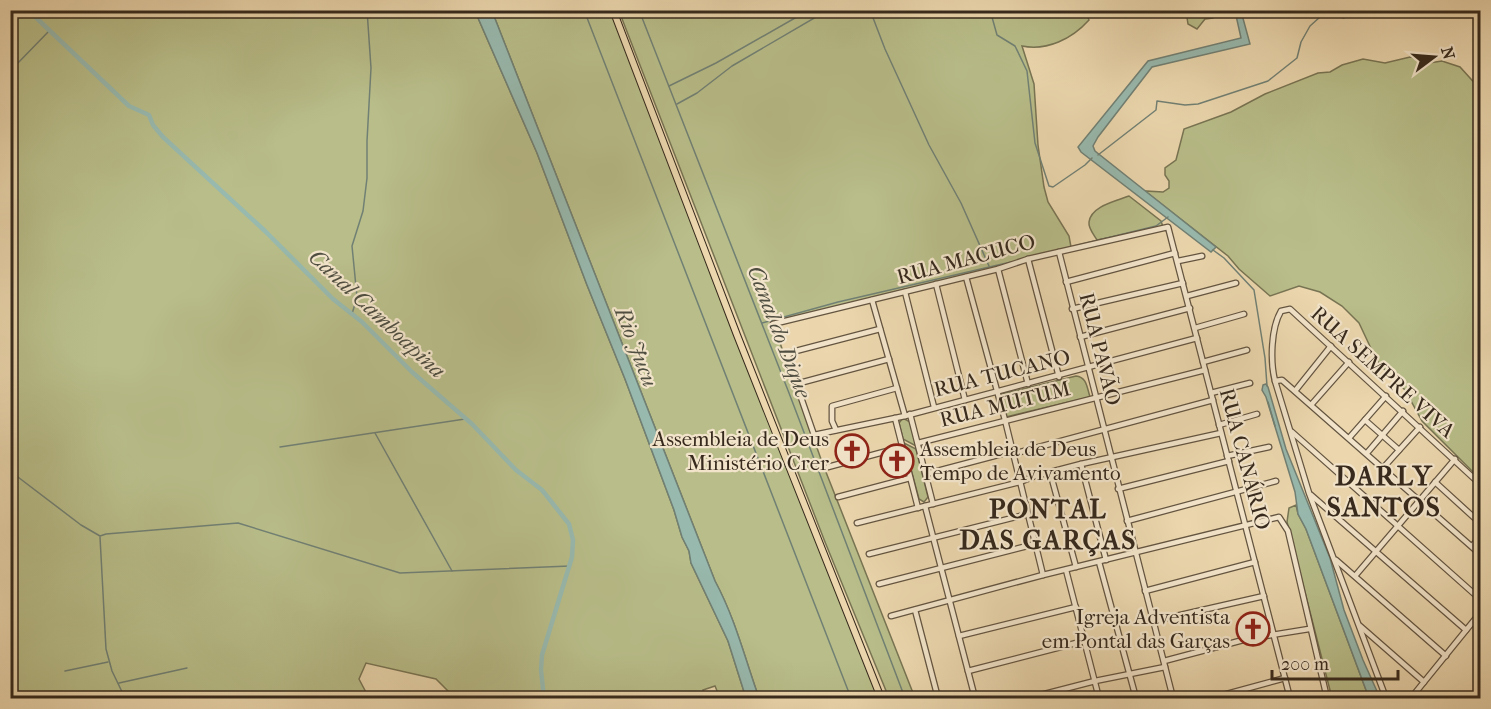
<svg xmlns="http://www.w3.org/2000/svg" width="1491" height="709" font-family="'IM FELL French Canon',serif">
<rect width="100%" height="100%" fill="#ebd6ad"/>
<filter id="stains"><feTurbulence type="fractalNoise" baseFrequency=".00333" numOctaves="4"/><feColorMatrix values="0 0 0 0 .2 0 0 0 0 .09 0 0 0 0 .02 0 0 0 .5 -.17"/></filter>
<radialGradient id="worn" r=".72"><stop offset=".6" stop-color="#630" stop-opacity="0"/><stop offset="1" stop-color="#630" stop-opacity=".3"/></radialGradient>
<g fill="#b8bd89" stroke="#787453" stroke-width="1.5">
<path d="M 1084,10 L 1083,14 L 1087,15 L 1089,20 C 1072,39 1047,51 1022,46 L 1034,84 L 1038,145 L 1044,187 L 1048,202 L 1069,236 L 1071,247 L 1021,263 L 773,323 L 822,462 L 915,698 L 889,698 L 825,542 L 619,11 Z"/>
<polygon points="10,11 475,11 537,153 587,285 625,379 674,510 682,537 689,551 691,563 728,641 746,698 720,698 715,686 703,690 706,698 455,698 436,679 366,663 359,679 369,698 11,698"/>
<path d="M 492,11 L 612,11 L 881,698 L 759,698 C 745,659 735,618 715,581 Z"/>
<polygon points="1186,11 1216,11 1213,18 1205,19 1197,29 1188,24"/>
<polygon points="1410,57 1421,59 1429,63 1442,61 1460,67 1480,89 1480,479 1422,421 1405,390 1381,366 1375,357 1359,323 1342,306 1320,292 1299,286 1270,296 1239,269 1228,256 1145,191 1163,192 1169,188 1169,181 1165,175 1165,168 1176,160 1184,129 1231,112 1265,94 1318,73 1330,72 1342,65 1363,59 1385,63"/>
<path d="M 1129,196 L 1161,221 L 1163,227 L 1097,240 C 1094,235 1088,228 1089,222 C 1091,206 1116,201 1129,196 Z"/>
<path d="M 1076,376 C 1087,377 1087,388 1090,397 L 1006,417 L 1001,394 Z"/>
<polygon points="903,418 910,422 916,446 903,439 899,423"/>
<polygon points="904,443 916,449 928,497 924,502 919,499"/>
<polygon points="1296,505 1298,514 1306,529 1369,698 1332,698 1287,522 1289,508"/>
</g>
<g fill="#98b9ae" stroke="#718074" stroke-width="1.5">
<path d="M 475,11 L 492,11 L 715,581 C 735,618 745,659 759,698 L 746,698 L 728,641 L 691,563 L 689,551 L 682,537 L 674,510 L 625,379 L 587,285 L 537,153 Z"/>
<polygon points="1235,11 1241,11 1250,44 1152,67 1098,137 1093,146 1095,151 1216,247 1211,252 1081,152 1078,147 1148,61 1241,38"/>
<polygon points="1263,385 1266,384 1268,387 1286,449 1330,558 1344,610 1363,660 1380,698 1369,698 1306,529 1298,514 1295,492 1266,397 1262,390"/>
</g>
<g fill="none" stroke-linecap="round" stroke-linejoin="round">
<g stroke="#718074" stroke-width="1.5">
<polyline points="584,10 851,698"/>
<polyline points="639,10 789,393 905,698"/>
<polyline points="870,10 885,49 929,145 961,203 989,266"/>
<polyline points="990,10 997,35 1015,46 1027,71 1035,143 1049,186 1053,187 1085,165 1092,158"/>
<polyline points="669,86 716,63 809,10"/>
<polyline points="10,91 16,87 16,65 49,31"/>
<polyline points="677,104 697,93 732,66 828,10"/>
<polyline points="1098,155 1156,110 1157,101 1185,105 1198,104 1268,81 1297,58 1301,42 1310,26 1320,17 1327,14 1344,18 1356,10"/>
<polyline points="1074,246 1156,226 1168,217"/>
<polyline points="1213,250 1224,258 1254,290 1265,358 1267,386"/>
<polyline points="352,314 357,297 352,246 363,211 367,178 367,141 371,68 367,10"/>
<polyline points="762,323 838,302 1011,262"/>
<polyline points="1268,402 1275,426"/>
<polyline points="375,433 452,571"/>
<polyline points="280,447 465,419"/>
<polyline points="10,471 81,525 100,536 106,534 238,523 400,573 570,566"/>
<polyline points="100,537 106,649 112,671 125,698"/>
<polyline points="65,671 108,662"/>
<polyline points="119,683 187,668"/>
</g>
<polyline stroke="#98b9ae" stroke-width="4.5" points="28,10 129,106 149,115 153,125 163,137 265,231 333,299 362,322 412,372 472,424 516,470 542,490 569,524 573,540 572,557 542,655 541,670 544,698"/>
<g stroke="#645541" stroke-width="7">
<g id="minor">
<polyline points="1059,252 1173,698"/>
<polyline points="1028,259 1059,377"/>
<polyline points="1178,261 1202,256"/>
<polyline points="998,269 1028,384"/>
<polyline points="966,277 1005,420 1043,575"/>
<polyline points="1066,282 1175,253"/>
<polyline points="936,284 965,400"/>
<polyline points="905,292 934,407"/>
<polyline points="1187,296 1236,283"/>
<polyline points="872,300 905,416"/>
<polyline points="1072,309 1183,283"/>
<polyline points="773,324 998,269 1028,259 1168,227 1290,698"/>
<polyline points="1195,328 1244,314"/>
<polyline points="880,329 792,352 788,356 788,360 814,435 905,416 1197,338"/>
<polyline points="1080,337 1190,308"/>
<polyline points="1203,362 1247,350"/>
<polyline points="1275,381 1282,380 1480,554"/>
<polyline points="796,384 889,359"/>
<polyline points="1295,391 1331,346"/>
<polyline points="1211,393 1250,383"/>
<polyline points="1311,405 1349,362"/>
<polyline points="910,414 933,504"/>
<polyline points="895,418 918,508"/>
<polyline points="1365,420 1399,450"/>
<polyline points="1219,425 1257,414"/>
<polyline points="836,430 832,421 832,406 897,388"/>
<polyline points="1292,432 1480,599"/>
<polyline points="1349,438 1386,396"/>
<polyline points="918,443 1205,370"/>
<polyline points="1367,453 1403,411"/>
<polyline points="1013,454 1213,400"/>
<polyline points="1227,456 1269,447"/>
<polyline points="1081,464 1106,560"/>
<polyline points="828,467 902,447"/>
<polyline points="1383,468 1420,427"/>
<polyline points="1050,472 1076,567"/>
<polyline points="926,474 1013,451"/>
<polyline points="1435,482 1480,523"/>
<polyline points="1118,489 1229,461"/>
<polyline points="1311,495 1466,630"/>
<polyline points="838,497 910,478"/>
<polyline points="925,506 975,698"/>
<polyline points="1127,521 1276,481"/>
<polyline points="857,523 1020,482 1035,476 1081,464 1221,433"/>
<polyline points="1472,546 1480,537"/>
<polyline points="869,554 1028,514"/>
<polyline points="1336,560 1446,656"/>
<polyline points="1099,562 1136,698"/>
<polyline points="1066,570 1099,698"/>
<polyline points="1355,576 1455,459"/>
<polyline points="879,584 1035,544"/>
<polyline points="1145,591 1255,562"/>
<polyline points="915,610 938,698"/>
<polyline points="891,616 1043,575 1279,517 1288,531 1327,698"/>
<polyline points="1154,621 1264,596"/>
<polyline points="1360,626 1424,682"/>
<polyline points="959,636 1076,607"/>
<polyline points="1164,661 1247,639 1309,629"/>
<polyline points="968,671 1084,641"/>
<polyline points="1029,698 1095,681 1165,667"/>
<polyline points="1212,698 1285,678"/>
<path d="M 1386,698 L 1309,493 L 1275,381 C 1270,361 1271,328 1281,311 L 1290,309 L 1480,484"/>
<polyline points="1411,698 1480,613"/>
</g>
</g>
<g stroke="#372a1d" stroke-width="8">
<polyline id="major" points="613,10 737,335 881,698"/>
</g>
<use href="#minor" stroke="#f2e4ca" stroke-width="4.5"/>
<use href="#major" stroke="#ebd6ad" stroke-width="6"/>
</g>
<defs>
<g id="church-ring" transform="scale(1.725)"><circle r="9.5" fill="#f2e4ca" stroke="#8f2418" stroke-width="1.5"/><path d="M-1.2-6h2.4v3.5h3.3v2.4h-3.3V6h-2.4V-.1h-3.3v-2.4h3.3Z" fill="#8f2418"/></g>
</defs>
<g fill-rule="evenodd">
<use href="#church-ring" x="852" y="451"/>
<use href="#church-ring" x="897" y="461"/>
<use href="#church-ring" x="1253" y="629"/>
</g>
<g text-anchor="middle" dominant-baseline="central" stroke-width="4.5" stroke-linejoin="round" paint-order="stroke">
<g font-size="21" fill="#372a1d" stroke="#f2e4ca">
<text transform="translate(966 259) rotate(-15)">RUA MACUCO</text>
<text transform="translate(1100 349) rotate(76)">RUA PAVÃO</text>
<text transform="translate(1383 372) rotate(42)">RUA SEMPRE VIVA</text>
<text transform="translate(1002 373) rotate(-14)">RUA TUCANO</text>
<text transform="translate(1005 404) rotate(-14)">RUA MUTUM</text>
<text transform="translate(1245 459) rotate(75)">RUA CANÁRIO</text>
</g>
<g font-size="21" fill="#372a1d" stroke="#f2e4ca" text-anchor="end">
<text x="829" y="439">Assembleia de Deus<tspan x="829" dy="24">Ministério Crer</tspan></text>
<text x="920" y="449" text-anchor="start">Assembleia de Deus<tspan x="920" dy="24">Tempo de Avivamento</tspan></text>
<text x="1230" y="617">Igreja Adventista<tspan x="1230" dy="24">em Pontal das Garças</tspan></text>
</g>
<g font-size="22" font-style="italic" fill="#4f4e41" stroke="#f2e4ca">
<text transform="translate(377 314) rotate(43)">Canal Camboapina</text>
<text transform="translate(779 332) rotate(69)">Canal do Dique</text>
<text transform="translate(636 347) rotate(69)">Rio Jucu</text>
</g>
<g font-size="27" font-weight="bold" letter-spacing="1.5" fill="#372a1d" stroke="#f2e4ca">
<text x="1384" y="476">DARLY<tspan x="1384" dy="31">SANTOS</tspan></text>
<text x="1048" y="509">PONTAL<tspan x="1048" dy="31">DAS GARÇAS</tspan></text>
</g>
</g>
<rect width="1491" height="709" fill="none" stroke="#ebd6ad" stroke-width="36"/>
<rect x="12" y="12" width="1467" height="685" fill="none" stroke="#372a1d" stroke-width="3"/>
<rect x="18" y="18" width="1455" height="673" fill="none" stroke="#372a1d" stroke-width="1.5"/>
<g transform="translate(1434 57) rotate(74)" stroke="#f2e4ca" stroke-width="4.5" paint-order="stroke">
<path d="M0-4.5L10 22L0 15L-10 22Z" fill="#372a1d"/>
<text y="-9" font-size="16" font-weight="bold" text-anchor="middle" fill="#372a1d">N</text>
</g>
<path d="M1272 670v9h126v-9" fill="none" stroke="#372a1d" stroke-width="3"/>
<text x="1281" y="670" font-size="18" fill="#372a1d" stroke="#f2e4ca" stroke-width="4.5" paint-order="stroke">200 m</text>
<rect width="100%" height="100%" filter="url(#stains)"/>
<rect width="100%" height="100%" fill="url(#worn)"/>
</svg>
